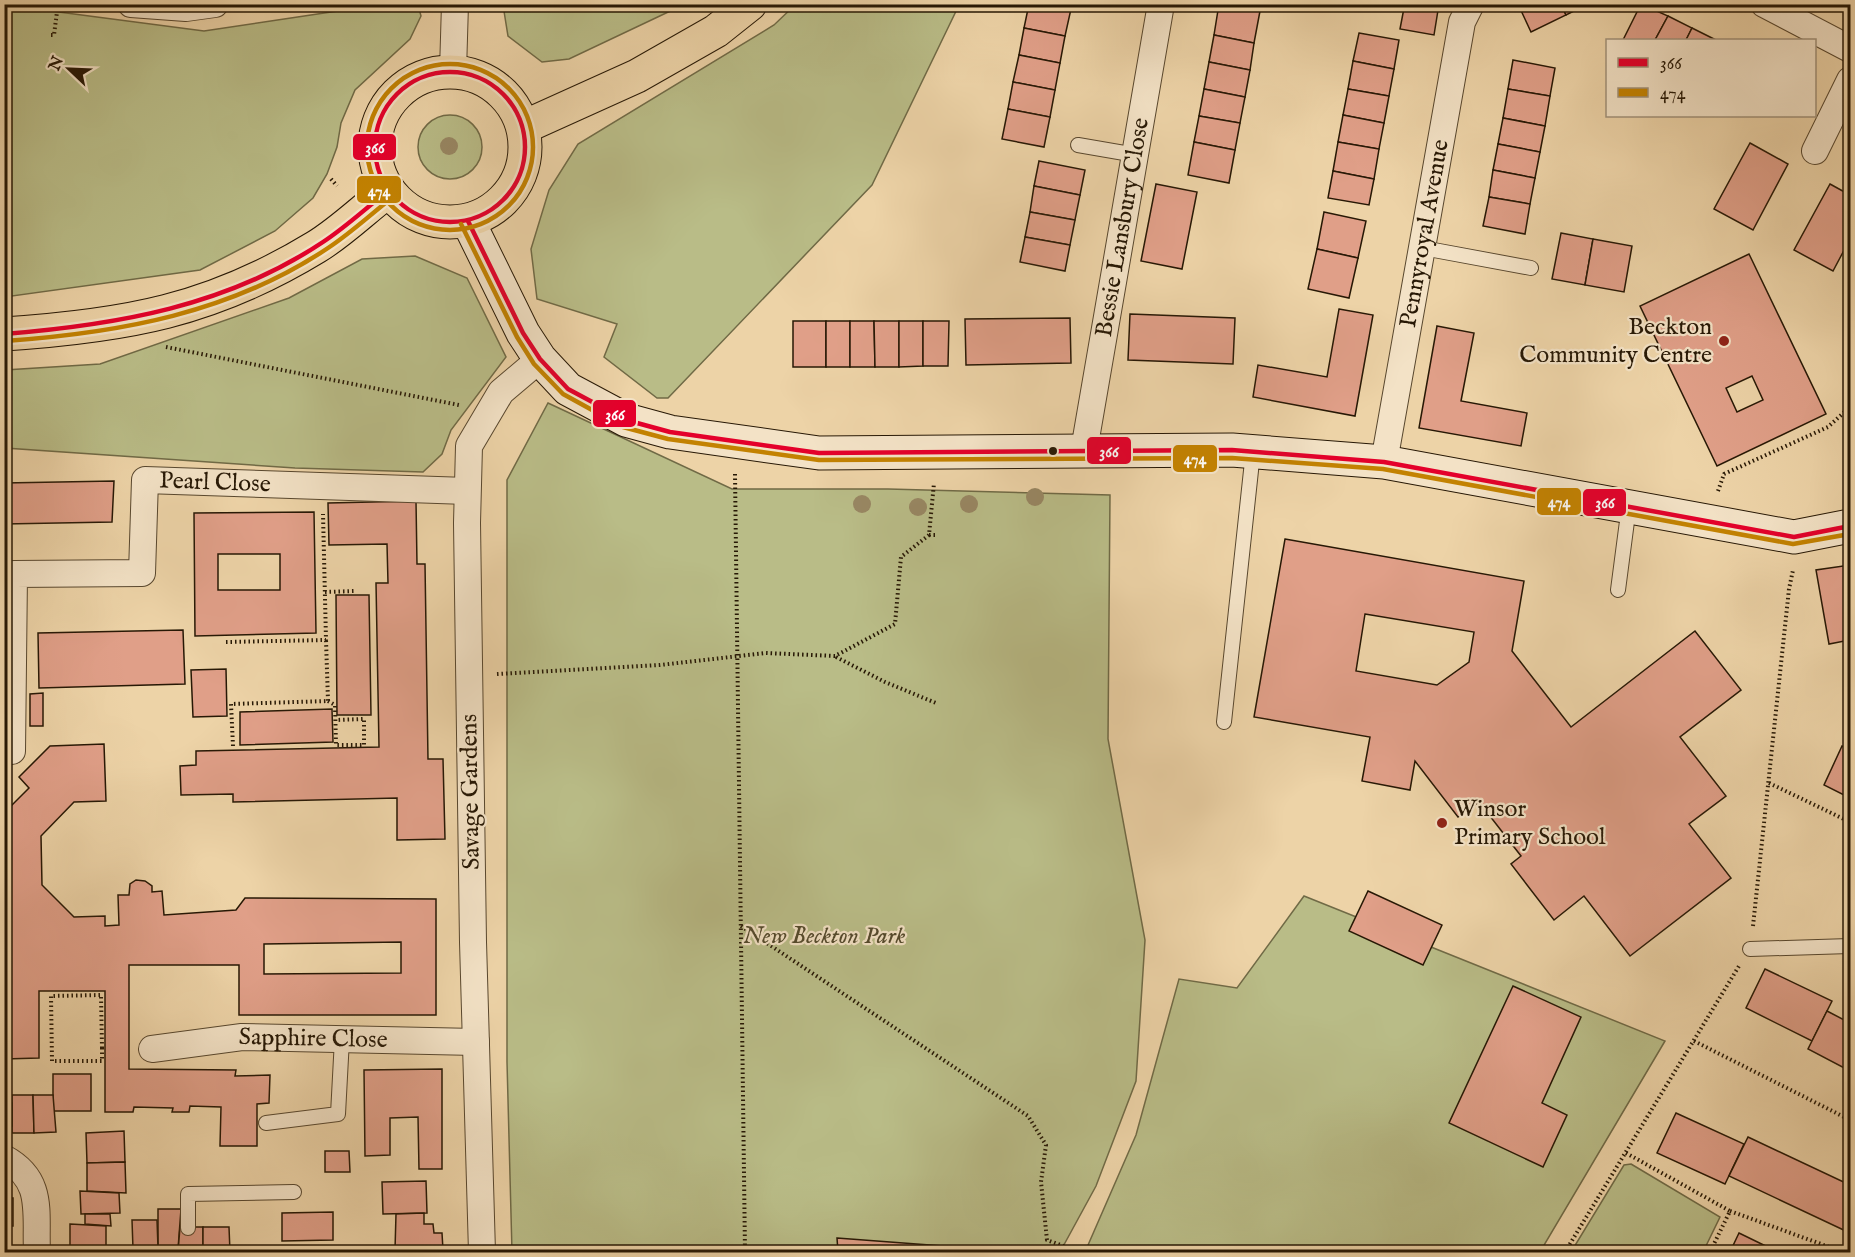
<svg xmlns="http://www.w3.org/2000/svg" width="1855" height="1257" font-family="'IM FELL English',serif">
<rect width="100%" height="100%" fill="#edd3a7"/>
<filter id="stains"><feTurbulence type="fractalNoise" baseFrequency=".00333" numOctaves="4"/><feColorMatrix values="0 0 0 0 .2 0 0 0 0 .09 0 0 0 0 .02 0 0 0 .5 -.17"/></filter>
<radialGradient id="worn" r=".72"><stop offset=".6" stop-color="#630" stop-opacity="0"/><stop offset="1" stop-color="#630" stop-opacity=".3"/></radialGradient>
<g fill="#b9bc87" stroke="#706a46" stroke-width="1.5">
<polygon points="796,4 959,5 872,185 668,398 657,398 604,357 617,324 537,299 531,249 549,190 578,144 774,25"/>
<polygon points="5,5 204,31 351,9 358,5 418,5 421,16 410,39 355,90 341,123 337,147 327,174 313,198 275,231 200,270 5,297"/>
<polygon points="503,5 503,4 683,5 569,59 542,62 508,36"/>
<circle cx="450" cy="147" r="32"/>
<polygon points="415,256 467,278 506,357 451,430 442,454 423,472 295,468 5,448 5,370 100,364 289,298 362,259"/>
<polygon points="548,403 732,489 888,489 1110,495 1108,739 1145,940 1136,1081 1096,1186 1060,1252 512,1252 507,1062 507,480"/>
<polygon points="1304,896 1665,1041 1540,1252 1085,1252 1136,1135 1179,979 1237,988"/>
<polygon points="1631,1164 1720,1217 1703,1252 1571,1252 1624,1165"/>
</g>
<g fill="#e09f88" stroke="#271805" stroke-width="1.5" fill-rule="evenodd">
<polygon points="1029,4 1071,9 1065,36 1024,28"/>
<polygon points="1219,4 1260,11 1254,43 1214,35"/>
<polygon points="1383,4 1439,4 1434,35 1400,29 1404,8"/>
<polygon points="1518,4 1561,4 1566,15 1531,32"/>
<polygon points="1561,4 1588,4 1566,15"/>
<polygon points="1641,4 1668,16 1655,40 1623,40"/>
<polygon points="1668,16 1692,28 1686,40 1655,40"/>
<polygon points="1024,28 1065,36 1060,63 1019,55"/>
<polygon points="1692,28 1716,40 1686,40"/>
<polygon points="1359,33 1399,40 1394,69 1353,61"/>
<polygon points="1214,35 1254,43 1250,70 1209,62"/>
<polygon points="1019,55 1060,63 1055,90 1013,82"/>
<polygon points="1513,60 1555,68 1550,96 1508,89"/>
<polygon points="1353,61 1394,69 1389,96 1348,89"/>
<polygon points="1209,62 1250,70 1245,97 1204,89"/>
<polygon points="1013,82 1055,90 1050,117 1008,109"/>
<polygon points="1204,89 1245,97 1240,123 1199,116"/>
<polygon points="1348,89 1389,96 1384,123 1343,115"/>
<polygon points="1508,89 1550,96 1545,126 1503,118"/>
<polygon points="1008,109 1050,117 1044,147 1002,139"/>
<polygon points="1343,115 1384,123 1379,149 1338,142"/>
<polygon points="1199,116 1240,123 1235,150 1194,142"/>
<polygon points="1503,118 1545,126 1540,152 1498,144"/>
<polygon points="1194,142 1235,150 1229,183 1188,175"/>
<polygon points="1338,142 1379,149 1374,179 1333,171"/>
<polygon points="1750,143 1788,164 1753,230 1714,209"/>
<polygon points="1498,144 1540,152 1535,178 1493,170"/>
<polygon points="1039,161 1085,170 1080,195 1034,186"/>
<polygon points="1493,170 1535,178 1530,204 1489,197"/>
<polygon points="1333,171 1374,179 1369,205 1328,198"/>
<polygon points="1156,184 1197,192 1182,269 1141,261"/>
<polygon points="1830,184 1850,195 1850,239 1833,271 1794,250"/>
<polygon points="1034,186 1080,195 1075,220 1030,212"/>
<polygon points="1489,197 1530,204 1525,234 1483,226"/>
<polygon points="1030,212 1075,220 1070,245 1025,237"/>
<polygon points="1324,212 1366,221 1358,258 1317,249"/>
<polygon points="1561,233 1593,239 1585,285 1552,279"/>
<polygon points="1025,237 1070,245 1065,271 1020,262"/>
<polygon points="1593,239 1632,246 1624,292 1585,285"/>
<polygon points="1317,249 1358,258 1349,298 1308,289"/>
<path d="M 1749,254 L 1826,414 L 1717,466 L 1640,306 ZM 1752,376 L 1763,400 L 1737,412 L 1726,388 Z"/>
<polygon points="1339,309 1373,315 1355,416 1253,397 1258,365 1327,377"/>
<polygon points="1130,314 1235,318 1233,364 1128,360"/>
<polygon points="1070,318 1071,363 966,365 965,319"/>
<rect x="793" y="321" width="33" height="46"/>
<rect x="826" y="321" width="24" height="46"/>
<polygon points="850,321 874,321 875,367 850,367"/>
<polygon points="874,321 899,321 899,367 875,367"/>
<polygon points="899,321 923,321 923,366 899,367"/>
<polygon points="923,321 949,321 948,366 923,366"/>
<polygon points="1437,326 1474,333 1461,401 1527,413 1521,446 1419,428"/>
<polygon points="114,481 112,522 4,524 4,483"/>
<polygon points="416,501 417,564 425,564 428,759 443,759 445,839 397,840 397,798 233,802 233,794 181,795 180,766 196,765 196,751 379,747 376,583 388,583 387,544 329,545 328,503"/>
<path d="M 314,512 L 316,633 L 195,636 L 194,513 ZM 218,554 L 280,554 L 280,590 L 218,590 Z"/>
<path d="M 1285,539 L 1524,581 L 1512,651 L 1571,727 L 1695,631 L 1741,690 L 1680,737 L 1726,796 L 1689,824 L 1731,878 L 1630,956 L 1584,896 L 1554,920 L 1511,864 L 1521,856 L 1479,802 L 1458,817 L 1415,761 L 1410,790 L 1362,781 L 1370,737 L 1254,717 ZM 1365,614 L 1474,632 L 1469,662 L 1437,685 L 1356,671 Z"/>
<polygon points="1850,565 1850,640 1829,644 1816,570"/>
<polygon points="336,595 369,595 371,715 337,715"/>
<polygon points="183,630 185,684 39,688 38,633"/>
<polygon points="226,669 227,716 193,717 191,670"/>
<polygon points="43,693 43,726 30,726 30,694"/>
<polygon points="332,709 333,742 240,745 240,712"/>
<path d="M 104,744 L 106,801 L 74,802 L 41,836 L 42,885 L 74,917 L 105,916 L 105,926 L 119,925 L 118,895 L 129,895 L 130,884 L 136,880 L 145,881 L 152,886 L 152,892 L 162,891 L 164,915 L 236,910 L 245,898 L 436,899 L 436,1015 L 239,1015 L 239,965 L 129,965 L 129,1069 L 236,1070 L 235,1076 L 270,1075 L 269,1103 L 257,1104 L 257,1146 L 220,1146 L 221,1107 L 190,1106 L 189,1112 L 172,1112 L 173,1108 L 134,1107 L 133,1112 L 105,1112 L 105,991 L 39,991 L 39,1058 L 4,1059 L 4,813 L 29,788 L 19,777 L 50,746 ZM 401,942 L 401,973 L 264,974 L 264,944 Z"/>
<polygon points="1842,746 1850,750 1850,798 1824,785"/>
<polygon points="1368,891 1442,925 1423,965 1349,931"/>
<polygon points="1765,969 1832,1001 1812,1041 1746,1008"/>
<polygon points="1513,986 1581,1017 1542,1103 1567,1115 1543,1167 1449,1123"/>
<polygon points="1827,1011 1850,1023 1850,1071 1808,1049"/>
<polygon points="442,1069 442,1169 419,1169 418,1117 390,1118 390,1155 365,1156 364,1070"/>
<rect x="53" y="1074" width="38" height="37"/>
<polygon points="12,1095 33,1095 34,1133 12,1133"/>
<polygon points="33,1095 53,1095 56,1132 34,1133"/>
<rect x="4" y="1103" width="8" height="23"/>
<polygon points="1676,1113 1744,1144 1725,1184 1657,1153"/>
<polygon points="124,1131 125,1162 87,1163 86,1133"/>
<polygon points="1748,1137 1850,1185 1850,1233 1729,1176"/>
<polygon points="325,1151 349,1151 350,1172 325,1172"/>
<polygon points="125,1162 126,1193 87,1191 87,1163"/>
<polygon points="426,1181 427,1213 383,1214 382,1182"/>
<polygon points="80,1191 119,1193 120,1213 81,1214"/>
<rect x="4" y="1198" width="9" height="28"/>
<polygon points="158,1209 181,1209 178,1249 158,1249"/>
<polygon points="333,1212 333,1240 282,1241 282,1213"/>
<polygon points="424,1213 424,1224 433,1224 434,1233 442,1233 443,1250 395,1250 396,1214"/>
<polygon points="85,1214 110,1214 111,1226 85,1224"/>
<polygon points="132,1220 157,1220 158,1248 133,1249"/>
<polygon points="70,1224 106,1226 106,1250 70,1251"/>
<polygon points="180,1227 203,1227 203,1252 178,1252"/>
<polygon points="203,1227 229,1227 230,1252 203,1252"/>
<polygon points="1739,1233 1776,1251 1775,1252 1730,1252"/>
<polygon points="837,1238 956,1247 957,1252 838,1252"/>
<rect x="395" y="1250" width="48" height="2"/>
</g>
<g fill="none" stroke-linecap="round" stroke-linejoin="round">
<g stroke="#58472e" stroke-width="16">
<g id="lane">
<polyline points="1078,145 1136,155"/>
<polyline points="1423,248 1531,268"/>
<polyline points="1618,590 1629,506"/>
<polyline points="1224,722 1253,452"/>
<polyline points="1750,949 1850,946"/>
<polyline points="266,1123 338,1114 342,1039"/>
<polyline points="188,1228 188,1194 294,1192"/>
</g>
</g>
<g stroke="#58472e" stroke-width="28">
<g id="street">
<polyline points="131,4 186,8 215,4"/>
<polyline points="1764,4 1850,49"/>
<polyline points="453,71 455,4"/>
<polyline points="1815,151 1850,80"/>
<path id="s1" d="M 1084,450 L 1161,4"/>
<path id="s2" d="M 1384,462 L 1462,22 L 1471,4"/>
<path id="s3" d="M 12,751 L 14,574 L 142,573 L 145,480 L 467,491"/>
<path id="s4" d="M 152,1049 L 242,1037 L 476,1042"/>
<path d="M 4,1158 C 45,1180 35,1213 37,1252"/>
<polyline points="482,1252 473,942 467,523 469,446 501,392 540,359"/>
</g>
</g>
<g stroke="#271805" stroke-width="35">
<polyline id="secondary" points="468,221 523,333 540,359 568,389 626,420 670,432 819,453 1232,450 1384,462 1794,537 1850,526"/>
</g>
<g stroke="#271805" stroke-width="35">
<g id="primary">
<circle cx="450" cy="147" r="75"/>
<polyline points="524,127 637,76 716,31 750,4"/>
<path d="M 4,334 C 125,326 211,311 316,247 C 341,232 364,209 388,191"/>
</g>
</g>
<g stroke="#271805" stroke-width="4" stroke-dasharray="1.5 3" stroke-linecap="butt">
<polyline points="51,35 54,35 58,4"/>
<polyline points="331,179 337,186"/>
<polyline points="166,347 459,405"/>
<polyline points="735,474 745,1252"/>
<polyline points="1718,491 1724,474 1828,427 1850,407"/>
<polyline points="929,535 937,535"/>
<polyline points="325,592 355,591"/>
<polyline points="226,642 326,640 323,514"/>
<polyline points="836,657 885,682 936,703"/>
<polyline points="497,674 660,665 766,653 835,656 895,624 901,557 929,535 934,483"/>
<polyline points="328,701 335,705 336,745 364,745 364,719 336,720"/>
<polyline points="233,746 231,704 328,701 326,640"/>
<polyline points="1769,783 1850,822"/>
<polyline points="741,926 1028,1116 1046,1145 1041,1182 1047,1240 1074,1250 1073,1252"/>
<polyline points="1753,926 1789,589 1793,570"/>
<polyline points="1694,1041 1850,1120"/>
<polyline points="102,1048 102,1061 52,1061 51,996 101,995 102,1048 105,1048"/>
<polyline points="1626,1153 1730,1211 1710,1252"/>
<polyline points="1730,1211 1843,1252"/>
<polyline points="1565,1252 1739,966"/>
</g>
<use href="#lane" stroke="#f3e2c6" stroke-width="14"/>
<use href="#street" stroke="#f3e2c6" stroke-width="26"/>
<use href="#secondary" stroke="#f3e2c6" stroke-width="33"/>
<use href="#primary" stroke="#edd3a7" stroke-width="33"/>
<g stroke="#f3e2c6" stroke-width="9">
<g id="bus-1">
<circle cx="450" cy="147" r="75"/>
<polyline points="468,221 523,333 540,359 568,389 626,420 670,432 819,453 1232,450 1384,462 1794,537 1850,526"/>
<path d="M 4,334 C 117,325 227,306 323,242 C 346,227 366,208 388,191"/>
</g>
</g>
<g stroke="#f3e2c6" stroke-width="9">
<g id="bus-2">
<circle cx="450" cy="147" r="83"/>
<polyline points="461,224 517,337 534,364 563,394 623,427 668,439 819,460 1232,458 1383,469 1793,544 1850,534"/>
<path d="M 5,341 C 119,333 231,313 328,248 C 351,233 371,214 393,197"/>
</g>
</g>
<use href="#bus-1" stroke="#e4002b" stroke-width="4.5"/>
<use href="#bus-2" stroke="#c38201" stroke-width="4.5"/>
</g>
<g fill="#988763">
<circle cx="449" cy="146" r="9"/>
<circle cx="1035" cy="497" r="9"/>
<circle cx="862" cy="504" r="9"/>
<circle cx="969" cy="504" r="9"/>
<circle cx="918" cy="507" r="9"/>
</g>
<g fill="#8f2418" stroke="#f3e2c6" stroke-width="2">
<circle cx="1724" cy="341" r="6"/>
<circle cx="1442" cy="823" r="6"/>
</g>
<circle fill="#271805" stroke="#f3e2c6" stroke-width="2" cx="1053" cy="451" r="5"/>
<g text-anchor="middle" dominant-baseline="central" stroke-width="4.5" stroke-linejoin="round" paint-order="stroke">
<g font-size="24" fill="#271805" stroke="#f3e2c6">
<text stroke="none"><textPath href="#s1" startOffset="226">Bessie Lansbury Close</textPath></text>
<text stroke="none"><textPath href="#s2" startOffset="232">Pennyroyal Avenue</textPath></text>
<text stroke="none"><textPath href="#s3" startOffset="468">Pearl Close</textPath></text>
<text transform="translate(471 792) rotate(-91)">Savage Gardens</text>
<text stroke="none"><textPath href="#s4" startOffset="162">Sapphire Close</textPath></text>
</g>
<g font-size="24" fill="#271805" stroke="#f3e2c6" text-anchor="end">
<text x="1712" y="327">Beckton<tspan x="1712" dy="28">Community Centre</tspan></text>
<text x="1454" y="809" text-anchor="start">Winsor<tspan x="1454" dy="28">Primary School</tspan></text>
</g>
<g font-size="24" font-style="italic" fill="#53492c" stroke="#f3e2c6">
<text x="824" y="936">New Beckton Park</text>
</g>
</g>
<g stroke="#f3e2c6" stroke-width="2">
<rect x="352" y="133" width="45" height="28" rx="6" fill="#e4002b"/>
<rect x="356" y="175" width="46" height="29" rx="6" fill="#c38201"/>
<rect x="592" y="399" width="45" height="29" rx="6" fill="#e4002b"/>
<rect x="1086" y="436" width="46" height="29" rx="6" fill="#e4002b"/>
<rect x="1172" y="444" width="46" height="29" rx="6" fill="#c38201"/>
<rect x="1536" y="487" width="46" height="29" rx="6" fill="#c38201"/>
<rect x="1582" y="488" width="45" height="29" rx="6" fill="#e4002b"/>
</g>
<g font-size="16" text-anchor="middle" font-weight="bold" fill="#fff">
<text x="375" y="153">366</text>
<text x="379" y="196">474</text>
<text x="615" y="420">366</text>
<text x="1109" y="457">366</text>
<text x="1195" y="464">474</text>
<text x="1559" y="507">474</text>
<text x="1605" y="508">366</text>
</g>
<rect width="1855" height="1257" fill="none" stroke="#edd3a7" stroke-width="24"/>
<rect x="6" y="6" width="1843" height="1245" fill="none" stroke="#271805" stroke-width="3"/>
<rect x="12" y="12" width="1831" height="1233" fill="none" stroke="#271805" stroke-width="1.5"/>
<rect x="1606" y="39" width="210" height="78" fill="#f3e2c6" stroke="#a19179" stroke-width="1.5"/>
<rect x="1618" y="58" width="30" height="9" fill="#e4002b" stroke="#a19179" stroke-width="1.5"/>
<text x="1660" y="69" font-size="18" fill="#271805">366</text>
<rect x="1618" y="88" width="30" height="9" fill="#c38201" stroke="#a19179" stroke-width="1.5"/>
<text x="1660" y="99" font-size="18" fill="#271805">474</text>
<g transform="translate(69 69) rotate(293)" stroke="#f3e2c6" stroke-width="4.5" paint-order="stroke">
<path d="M0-4.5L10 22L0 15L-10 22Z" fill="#271805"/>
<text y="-9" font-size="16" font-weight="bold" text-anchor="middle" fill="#271805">N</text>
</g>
<rect width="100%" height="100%" filter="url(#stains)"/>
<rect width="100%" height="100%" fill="url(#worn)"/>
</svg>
